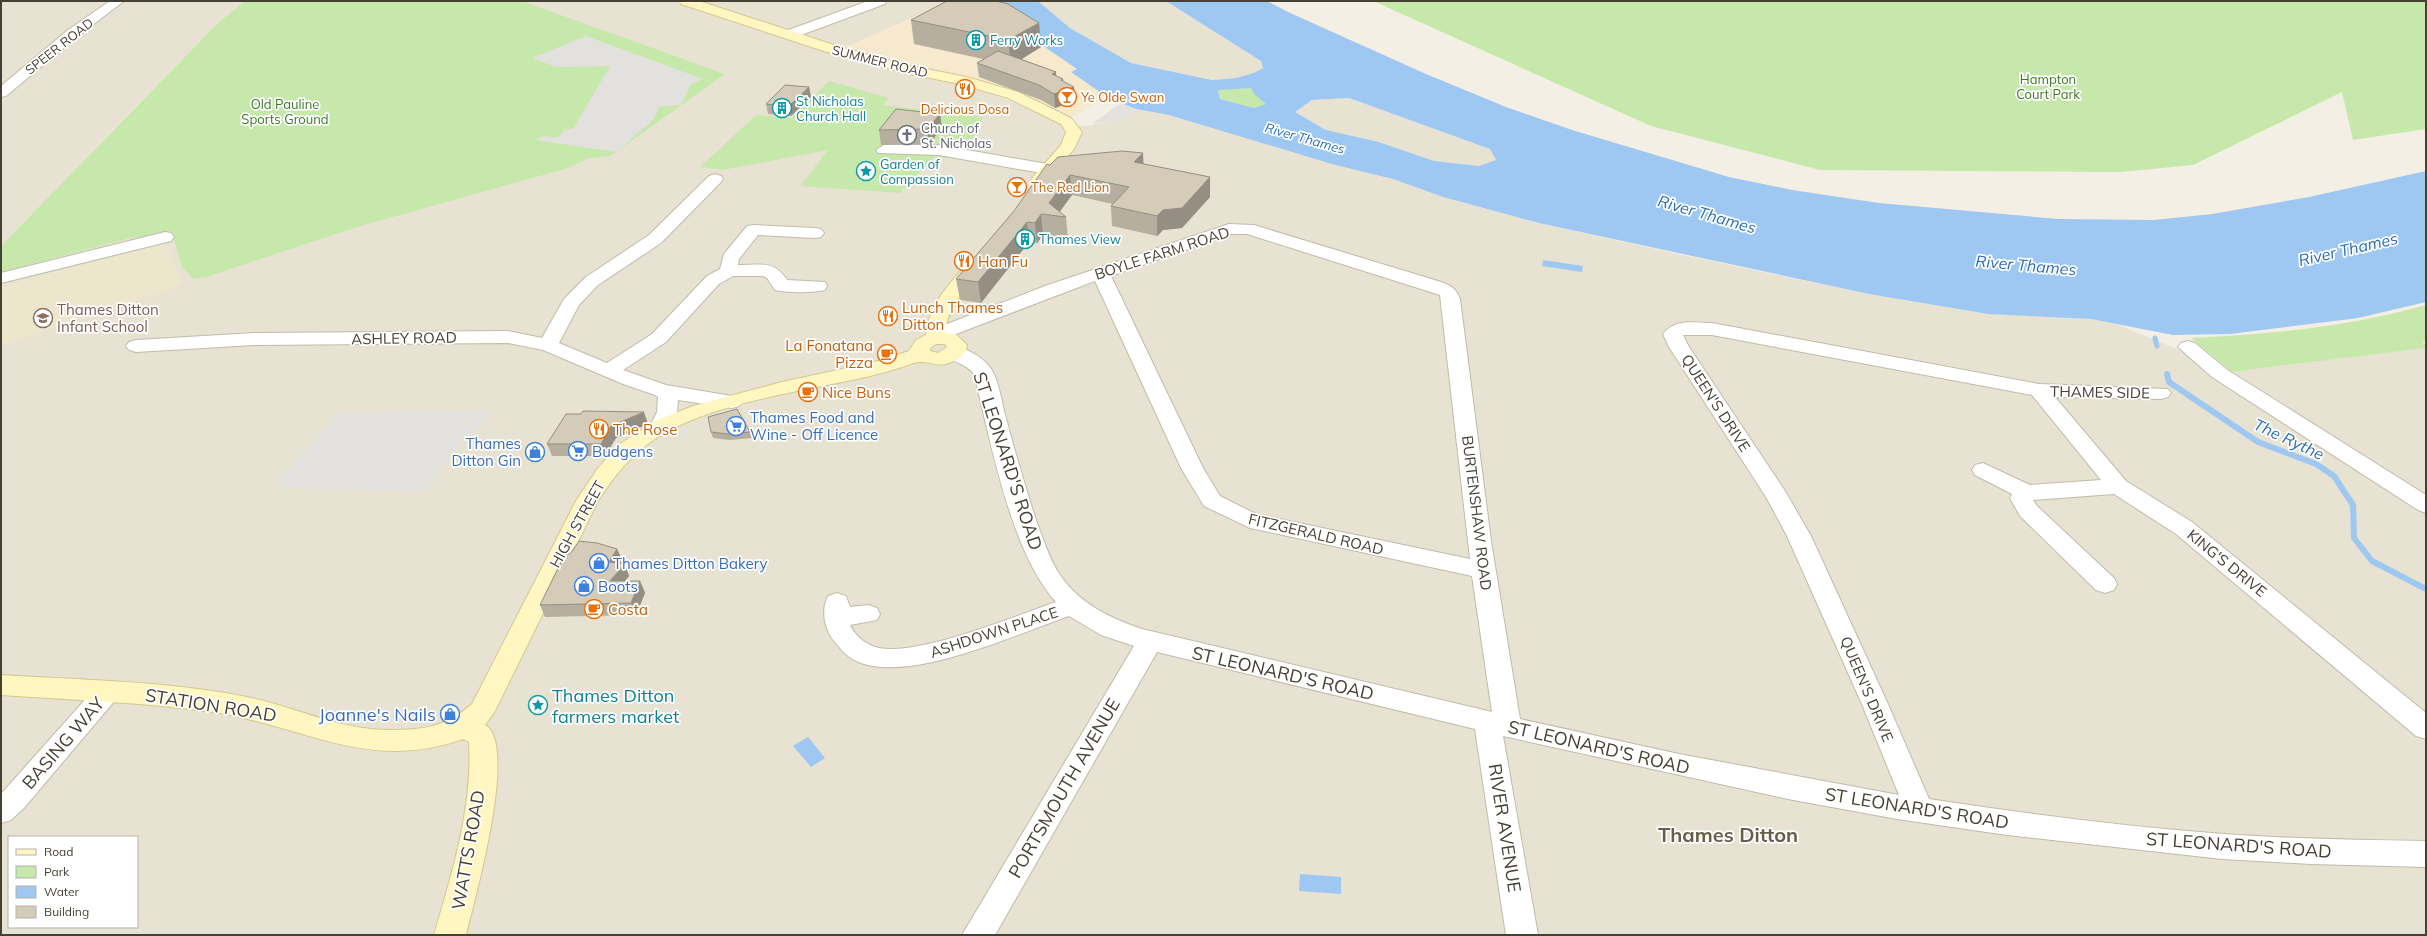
<svg xmlns="http://www.w3.org/2000/svg" width="2427" height="936" font-family="Mulish,sans-serif">
<rect width="100%" height="100%" fill="#f3efe4"/>
<g fill="#e7e2d2" fill-rule="evenodd">
<path d="M 1,1 L 245,1 L 218,23 L 89,155 L 725,75 L 522,1 L 950,1 L 831,54 L 970,87 L 1025,106 L 1061,123 L 1085,126 L 1125,119 L 1136,109 L 1169,115 L 1393,179 L 1443,197 L 1539,223 L 1687,256 L 1869,294 L 1988,314 L 2091,319 L 2116,324 L 2232,372 L 2426,348 L 2426,935 L 1,935 ZM 9,837 L 137,837 L 137,927 L 9,927 Z"/>
<polygon points="1038,1 1166,1 1261,61 1263,68 1254,73 1236,78 1212,80 1131,63 1070,28"/>
<polygon points="1349,98 1490,149 1496,160 1479,166 1434,161 1379,142 1326,130 1295,112 1312,100"/>
</g>
<polygon fill="#f6e9ce" points="950,1 986,1 1078,70 1072,72 1107,97 1069,118 1014,92 845,47"/>
<polygon fill="#ece6cd" points="166,243 182,283 170,290 1,345 1,286"/>
<g fill="#c7e8ab">
<path d="M 245,1 L 522,1 L 725,74 L 610,156 C 595,157 584,158 572,167 L 357,227 L 206,277 L 193,279 L 182,267 L 174,240 L 146,247 L 134,237 L 1,272 L 1,246 L 218,23 Z"/>
<polygon points="1373,1 2426,1 2426,129 2353,140 2342,92 2193,165 2121,172 1820,170 1651,126"/>
<polygon points="829,81 889,98 883,105 983,117 963,159 934,157 900,193 800,186 828,150 723,170 700,167 756,115 792,118"/>
<polygon points="1251,88 1254,94 1267,104 1254,108 1220,99 1218,89"/>
<path d="M 2426,305 L 2426,341 L 2422,342 L 2426,345 L 2426,348 L 2232,372 L 2191,338 C 2266,335 2353,326 2426,305 Z"/>
</g>
<g fill="#e3e1dd">
<polygon points="586,36 703,79 691,84 681,105 659,107 653,120 616,152 536,140 543,136 558,138 565,129 573,129 610,66 556,67 532,58"/>
<polygon points="1125,103 1136,109 1125,119 1092,124 1115,107"/>
<polygon points="492,410 480,427 462,440 425,492 273,487 340,413"/>
</g>
<g fill="#9ec8f2" fill-rule="evenodd">
<path d="M 986,1 L 1038,1 L 1070,28 L 1131,63 L 1212,80 L 1236,78 L 1254,73 L 1263,68 L 1261,61 L 1166,1 L 1267,1 L 1288,12 L 1426,74 L 1506,107 L 1572,130 L 1729,177 L 1792,190 L 1879,203 L 2058,219 L 2154,220 L 2212,214 L 2309,197 L 2426,171 L 2426,302 L 2358,318 L 2230,334 L 2173,335 L 2091,319 L 1988,314 L 1869,294 L 1539,223 L 1443,197 L 1393,179 L 1332,164 L 1169,115 L 1136,109 L 1107,97 L 1071,72 L 1077,69 L 995,13 ZM 1251,88 L 1254,94 L 1266,104 L 1254,108 L 1220,99 L 1218,90 ZM 1349,98 L 1490,149 L 1496,160 L 1479,166 L 1434,161 L 1379,142 L 1326,130 L 1295,112 L 1312,100 Z"/>
<polygon points="1543,260 1583,266 1582,272 1542,266"/>
<polygon points="808,737 825,758 811,767 793,746"/>
<polygon points="1300,874 1341,877 1341,894 1299,891"/>
</g>
<g fill="none" stroke-linecap="round" stroke-linejoin="round">
<polyline stroke="#9ec8f2" stroke-width="5" points="2155,338 2157,346"/>
<polyline stroke="#9ec8f2" stroke-width="6" points="2167,374 2169,382 2258,442 2316,464 2334,476 2353,505 2354,538 2372,561 2426,589"/>
<g stroke="#c1bba9" stroke-width="2">
<g id="street">
<polygon points="110,1 124,1 78,36 6,96 1,97 1,86 68,30"/>
<polygon points="868,1 886,1 885,4 793,38 788,39 781,35 783,32"/>
<polygon points="884,145 939,145 1047,164 1053,166 1055,169 1053,172 1047,174 939,155 878,153 876,150"/>
<path d="M 715,174 L 721,176 L 723,179 L 721,182 L 661,243 L 598,285 L 579,305 L 559,343 L 607,363 L 652,334 L 707,276 L 720,269 L 724,254 L 747,226 L 753,225 L 815,228 L 821,229 L 824,233 L 821,237 L 815,238 L 758,235 L 739,259 L 738,265 C 760,265 774,260 787,280 L 825,282 L 827,286 L 825,290 C 810,293 790,293 775,290 L 767,278 L 763,276 L 733,276 L 719,284 L 666,342 L 623,370 L 666,385 L 732,396 L 739,398 L 742,402 L 739,406 L 732,408 L 678,400 L 677,412 L 669,429 L 662,431 L 655,429 L 651,424 L 657,412 L 658,397 L 655,395 L 623,384 L 543,350 L 508,343 L 254,345 L 136,352 L 129,350 L 126,346 L 129,342 L 136,340 L 254,333 L 508,331 L 542,338 L 564,299 L 586,277 L 649,235 L 709,176 Z"/>
<path d="M 1229,224 L 1254,225 L 1441,282 C 1451,286 1456,288 1460,299 L 1491,541 L 1520,719 L 1679,754 L 1899,795 L 1861,702 L 1787,536 L 1766,497 L 1669,347 L 1663,334 C 1675,318 1694,323 1712,323 L 2039,384 L 2168,389 L 2171,393 L 2168,397 L 2161,399 L 2055,397 L 2126,481 L 2192,522 L 2426,713 L 2426,739 L 2416,736 L 2176,534 L 2114,494 L 2033,500 L 2037,506 L 2114,578 L 2117,584 L 2114,590 L 2105,593 L 2096,590 L 2020,516 L 2010,498 L 2012,494 L 1975,475 L 1972,470 L 1975,465 L 1983,463 L 2030,485 L 2101,480 L 2032,395 L 1712,335 L 1683,335 L 1689,347 L 1785,491 L 1811,536 L 1887,702 L 1929,799 C 2027,814 2125,827 2224,834 C 2291,839 2358,840 2426,841 L 2426,867 L 2311,864 L 2222,859 L 2007,835 L 1897,819 L 1788,799 L 1503,736 L 1538,935 L 1506,935 L 1475,729 L 1157,652 L 995,935 L 962,935 L 1134,646 L 1101,635 L 1069,616 C 1017,634 913,682 861,663 C 849,659 842,651 834,641 C 824,629 821,609 828,596 L 837,593 L 846,596 L 850,607 L 868,605 L 877,608 L 880,614 L 877,620 L 850,625 C 854,634 863,642 872,646 C 909,661 1017,615 1056,602 C 1010,551 991,441 974,374 C 966,363 951,363 944,352 L 947,348 C 964,344 987,359 994,374 C 1000,387 1002,404 1006,418 C 1015,452 1025,486 1036,520 C 1043,538 1049,559 1060,575 C 1080,604 1110,618 1142,629 L 1492,712 L 1472,576 L 1250,528 L 1204,506 L 1181,468 L 1095,281 L 956,334 L 951,342 L 944,344 L 937,342 L 934,338 L 942,326 L 1045,286 ZM 1231,234 L 1247,234 L 1440,295 L 1470,559 L 1256,514 L 1220,496 L 1203,468 L 1111,276 Z"/>
<polygon points="165,232 171,233 174,237 171,241 1,283 1,273"/>
<polygon points="2188,341 2195,343 2226,369 2426,495 2426,513 2418,510 2212,377 2178,347 2181,343"/>
<polygon points="108,681 117,684 121,691 117,698 24,808 11,820 1,823 1,794 99,684"/>
</g>
</g>
<g stroke="#d4c892" stroke-width="2">
<g id="secondary">
<polygon points="680,1 699,1 837,46 906,65 967,77 1018,92 1071,118 1082,132 1074,149 1045,183 1033,183 1031,180 1033,177 1061,145 1066,132 1061,124 1008,98 960,84 905,73 827,52 681,4"/>
<path d="M 977,259 L 983,260 L 986,264 C 969,289 949,299 945,333 L 957,335 L 967,345 C 967,352 960,358 954,361 C 937,369 932,361 919,362 C 913,362 907,366 902,367 C 890,371 878,374 866,377 C 803,391 712,403 658,437 C 632,453 614,476 598,501 L 495,711 L 485,725 C 519,743 474,902 466,935 L 434,935 C 452,873 473,807 469,742 L 463,739 C 368,773 304,725 212,712 C 142,702 71,700 1,695 L 1,675 C 81,680 163,681 242,696 C 291,705 338,730 389,730 C 425,730 445,727 472,704 L 576,501 L 598,468 L 620,444 L 655,421 L 693,406 L 782,382 L 875,362 L 909,351 L 916,340 L 926,335 C 930,302 950,283 971,260 ZM 936,344 L 945,344 L 947,347 L 938,353 L 930,351 L 930,348 Z"/>
</g>
</g>
<use href="#street" fill="#fff" fill-rule="evenodd"/>
<use href="#secondary" fill="#fff6c2" fill-rule="evenodd"/>
</g>
<g fill="#b6af9f">
<polygon points="911,20 1039,23 1041,47 1021,59 1056,72 1056,76 1063,81 1075,101 1055,108 1041,100 979,77 977,63 983,59 914,44"/>
<polygon points="809,87 811,97 791,116 768,114 766,104"/>
<polygon points="940,114 942,128 929,144 881,145 879,130"/>
<polygon points="1144,164 1210,197 1182,228 1163,230 1157,236 1112,226 1111,206 1113,204 1072,195 1060,212 1066,217 1068,238 1043,235 1037,243 1029,242 981,303 960,300 956,279 1014,211 1050,165"/>
<polygon points="581,414 648,424 616,438 605,456 552,456 547,444"/>
<polygon points="711,432 750,432 752,438 730,440 713,438"/>
<polygon points="617,549 622,560 620,563 629,576 625,581 640,581 645,593 636,615 545,617 540,605 570,554"/>
</g>
<g fill="#948f82">
<polygon points="1039,23 1041,47 1011,66 1008,40"/>
<polygon points="1056,72 1057,86 1052,74"/>
<polygon points="1063,79 1064,91 1074,87 1075,101 1055,108 1054,94 1061,80"/>
<polygon points="809,87 811,97 791,116 789,106"/>
<polygon points="940,114 942,128 929,144 927,129"/>
<polygon points="1143,153 1144,173 1134,162"/>
<polygon points="1070,175 1072,195 1056,216 1049,203"/>
<polygon points="1210,177 1210,197 1182,228 1163,230 1157,236 1157,216 1163,210"/>
<polygon points="1041,214 1043,235 1037,243 1035,223"/>
<polygon points="1027,222 1029,242 981,303 978,282"/>
<polygon points="644,412 648,424 616,438 605,456 601,444 611,426"/>
<polygon points="617,549 622,560 614,574 609,562"/>
<polygon points="625,564 629,576 615,593 610,581"/>
<polygon points="640,581 645,593 636,615 631,603"/>
</g>
<g fill="#d4ccb9" stroke="#948f82">
<polygon points="947,1 996,1 1008,4 1039,23 1008,40 911,20"/>
<polygon points="998,51 1056,72 1052,74 1063,79 1061,80 1074,87 1054,94 1039,85 977,63"/>
<polygon points="785,85 809,87 789,106 766,104"/>
<polygon points="896,109 940,114 927,129 879,130"/>
<polygon points="1122,151 1143,153 1134,162 1210,177 1182,208 1163,210 1157,216 1111,206 1129,187 1070,175 1049,203 1066,217 1041,214 1035,223 1027,222 978,282 956,279 1014,211 1047,164 1050,165 1058,157"/>
<polygon points="737,409 750,432 728,434 711,432 708,417"/>
<polygon points="583,411 644,412 611,426 601,444 547,444 566,414 581,414"/>
<polygon points="579,541 597,543 617,549 609,562 625,564 610,581 640,581 631,603 540,605 565,554 570,554"/>
</g>
<defs>
<g id="building-ring" transform="scale(1)"><circle r="9.5" fill="#fff" stroke="#0f9aa8" stroke-width="1.5"/><path d="M-4-6H4V6H1V3H-1V6H-4ZM-2.5-4.3h1.7v1.8h-1.7ZM.8-4.3h1.7v1.8H.8ZM-2.5-1h1.7V.8h-1.7ZM.8-1h1.7V.8H.8Z" fill="#0f9aa8"/></g>
<g id="restaurant-ring" transform="scale(1)"><circle r="9.5" fill="#fff" stroke="#e8710a" stroke-width="1.5"/><path d="M-5-6h1v4h1v-4h1v4h1v-4h1v5L-1.5 .5V6h-2V.5L-5-1ZM5-6V6H3V1.5H1.5Q1.5-4 5-6Z" fill="#e8710a"/></g>
<g id="bar-ring" transform="scale(1)"><circle r="9.5" fill="#fff" stroke="#e8710a" stroke-width="1.5"/><path d="M-6-5H6L.8 .8V4.5H3.5V6h-7V4.5H-.8V.8Z" fill="#e8710a"/></g>
<g id="church-ring" transform="scale(1)"><circle r="9.5" fill="#fff" stroke="#6b7280" stroke-width="1.5"/><path d="M-1.2-6h2.4v3.5h3.3v2.4h-3.3V6h-2.4V-.1h-3.3v-2.4h3.3Z" fill="#6b7280"/></g>
<g id="sight-ring" transform="scale(1)"><circle r="9.5" fill="#fff" stroke="#0f9aa8" stroke-width="1.5"/><path d="M0-6L1.8-2.2L6-1.7L2.9 1.2L3.7 5.4L0 3.3L-3.7 5.4L-2.9 1.2L-6-1.7L-1.8-2.2Z" fill="#0f9aa8"/></g>
<g id="school-ring" transform="scale(1)"><circle r="9.5" fill="#fff" stroke="#8d6e63" stroke-width="1.5"/><path d="M0-5L7-2L0 1L-7-2ZM-4 1L0 2.5L4 1V4Q0 6-4 4Z" fill="#8d6e63"/></g>
<g id="cafe-ring" transform="scale(1)"><circle r="9.5" fill="#fff" stroke="#e8710a" stroke-width="1.5"/><path d="M-5.5-4.5H6V0H3Q3 3.5 0 3.5H-2.5Q-5.5 3.5-5.5 0ZM3-3.2v2h1.7v-2ZM-6 4.5H4V6H-6Z" fill="#e8710a"/></g>
<g id="supermarket-ring" transform="scale(1)"><circle r="9.5" fill="#fff" stroke="#3f7fe0" stroke-width="1.5"/><path d="M-6-5.5h2.5l.6 2H6L4.5 2H-2.5L-4.4-4H-6ZM-1.5 3.2a1.3 1.3 0 1 0 .1 0ZM3 3.2a1.3 1.3 0 1 0 .1 0Z" fill="#3f7fe0"/></g>
<g id="shop-ring" transform="scale(1)"><circle r="9.5" fill="#fff" stroke="#3f7fe0" stroke-width="1.5"/><path d="M-5-2.5h2.3a2.7 3.5 0 0 1 5.4 0H5L5.5 6h-11ZM-1.5-2.5h3a1.5 2.3 0 0 0-3 0Z" fill="#3f7fe0"/></g>
</defs>
<g fill-rule="evenodd">
<use href="#building-ring" x="976" y="40"/>
<use href="#restaurant-ring" x="965" y="89"/>
<use href="#bar-ring" x="1067" y="97"/>
<use href="#building-ring" x="782" y="108"/>
<use href="#church-ring" x="907" y="135"/>
<use href="#sight-ring" x="866" y="171"/>
<use href="#bar-ring" x="1017" y="187"/>
<use href="#building-ring" x="1025" y="239"/>
<use href="#restaurant-ring" x="964" y="261"/>
<use href="#restaurant-ring" x="888" y="316"/>
<use href="#school-ring" x="43" y="318"/>
<use href="#cafe-ring" x="887" y="354"/>
<use href="#cafe-ring" x="808" y="392"/>
<use href="#supermarket-ring" x="736" y="426"/>
<use href="#restaurant-ring" x="599" y="429"/>
<use href="#supermarket-ring" x="578" y="451"/>
<use href="#shop-ring" x="535" y="452"/>
<use href="#shop-ring" x="599" y="563"/>
<use href="#shop-ring" x="584" y="586"/>
<use href="#cafe-ring" x="594" y="609"/>
<use href="#sight-ring" x="538" y="705"/>
<use href="#shop-ring" x="450" y="714"/>
</g>
<g text-anchor="middle" dominant-baseline="central" stroke-width="3.5" stroke-linejoin="round" paint-order="stroke">
<g font-size="13" fill="#0d838f" stroke="#fff" text-anchor="start">
<text x="990" y="40">Ferry Works</text>
<text x="796" y="101">St Nicholas<tspan x="796" dy="15">Church Hall</tspan></text>
<text x="880" y="164">Garden of<tspan x="880" dy="15">Compassion</tspan></text>
<text x="1039" y="239">Thames View</text>
</g>
<g font-size="13" fill="#454034" stroke="#fff">
<text transform="translate(59 46) rotate(-38)">SPEER ROAD</text>
<text transform="translate(880 61) rotate(14)">SUMMER ROAD</text>
</g>
<g font-size="13" fill="#3d7826" stroke="#fff">
<text x="2048" y="79">Hampton<tspan x="2048" dy="15">Court Park</tspan></text>
<text x="285" y="104">Old Pauline<tspan x="285" dy="15">Sports Ground</tspan></text>
</g>
<g font-size="13" fill="#c56008" stroke="#fff" text-anchor="start">
<text x="1081" y="97">Ye Olde Swan</text>
<text x="965" y="109" text-anchor="middle">Delicious Dosa</text>
<text x="1031" y="187">The Red Lion</text>
</g>
<g font-size="13" fill="#5b616d" stroke="#fff" text-anchor="start">
<text x="921" y="128">Church of<tspan x="921" dy="15">St. Nicholas</tspan></text>
</g>
<g font-size="13" font-style="italic" fill="#2b6db3" stroke="#fff">
<text transform="translate(1305 138) rotate(16)">River Thames</text>
</g>
<g font-size="15" fill="#454034" stroke="#fff">
<text transform="translate(1162 253) rotate(-18)">BOYLE FARM ROAD</text>
<text transform="translate(404 338) rotate(-1)">ASHLEY ROAD</text>
<text transform="translate(2100 392) rotate(1)">THAMES SIDE</text>
<text transform="translate(1716 403) rotate(57)">QUEEN'S DRIVE</text>
<text transform="translate(1477 513) rotate(83)">BURTENSHAW ROAD</text>
<text transform="translate(577 524) rotate(-61)">HIGH STREET</text>
<text transform="translate(1316 534) rotate(13)">FITZGERALD ROAD</text>
<text transform="translate(2227 563) rotate(39)">KING'S DRIVE</text>
<text transform="translate(994 632) rotate(-18)">ASHDOWN PLACE</text>
<text transform="translate(1867 689) rotate(67)">QUEEN'S DRIVE</text>
</g>
<g font-size="15" fill="#c56008" stroke="#fff" text-anchor="start">
<text x="978" y="261">Han Fu</text>
<text x="902" y="307">Lunch Thames<tspan x="902" dy="17">Ditton</tspan></text>
<text x="873" y="345" text-anchor="end">La Fonatana<tspan x="873" dy="17">Pizza</tspan></text>
<text x="822" y="392">Nice Buns</text>
<text x="613" y="429">The Rose</text>
<text x="608" y="609">Costa</text>
</g>
<g font-size="15" fill="#785e54" stroke="#fff" text-anchor="start">
<text x="57" y="309">Thames Ditton<tspan x="57" dy="17">Infant School</tspan></text>
</g>
<g font-size="15" fill="#366cbe" stroke="#fff" text-anchor="start">
<text x="750" y="417">Thames Food and<tspan x="750" dy="17">Wine - Off Licence</tspan></text>
<text x="521" y="443" text-anchor="end">Thames<tspan x="521" dy="17">Ditton Gin</tspan></text>
<text x="592" y="451">Budgens</text>
<text x="613" y="563">Thames Ditton Bakery</text>
<text x="598" y="586">Boots</text>
</g>
<g font-size="16" font-style="italic" fill="#2b6db3" stroke="#fff">
<text transform="translate(1707 214) rotate(16)">River Thames</text>
<text transform="translate(2348 249) rotate(-13)">River Thames</text>
<text transform="translate(2026 265) rotate(5)">River Thames</text>
<text transform="translate(2289 439) rotate(25)">The Rythe</text>
</g>
<g font-size="18" fill="#454034" stroke="#fff">
<text transform="translate(1008 461) rotate(72)">ST LEONARD'S ROAD</text>
<text transform="translate(1283 673) rotate(13)">ST LEONARD'S ROAD</text>
<text transform="translate(211 705) rotate(9)">STATION ROAD</text>
<text transform="translate(63 743) rotate(-49)">BASING WAY</text>
<text transform="translate(1599 747) rotate(13)">ST LEONARD'S ROAD</text>
<text transform="translate(1064 788) rotate(-60)">PORTSMOUTH AVENUE</text>
<text transform="translate(1917 808) rotate(9)">ST LEONARD'S ROAD</text>
<text transform="translate(1505 828) rotate(81)">RIVER AVENUE</text>
<text transform="translate(2239 845) rotate(4)">ST LEONARD'S ROAD</text>
<text transform="translate(468 850) rotate(-80)">WATTS ROAD</text>
</g>
<g font-size="18" fill="#0d838f" stroke="#fff" text-anchor="start">
<text x="552" y="695">Thames Ditton<tspan x="552" dy="21">farmers market</tspan></text>
</g>
<g font-size="18" fill="#366cbe" stroke="#fff" text-anchor="end">
<text x="436" y="714">Joanne's Nails</text>
</g>
<g font-size="20" font-weight="bold" fill="#685f4b" stroke="#fff">
<text x="1728" y="834">Thames Ditton</text>
</g>
</g>
<rect width="2427" height="936" fill="none" stroke="#454034" stroke-width="4"/>
<rect x="8" y="836" width="130" height="92" fill="#ffffff" stroke="#b5b3ae"/>
<rect x="16" y="849" width="20" height="6" fill="#fff6c2" stroke="#b5b3ae"/>
<text x="44" y="856" font-size="12" fill="#454034">Road</text>
<rect x="16" y="866" width="20" height="12" fill="#c7e8ab" stroke="#b5b3ae"/>
<text x="44" y="876" font-size="12" fill="#454034">Park</text>
<rect x="16" y="886" width="20" height="12" fill="#9ec8f2" stroke="#b5b3ae"/>
<text x="44" y="896" font-size="12" fill="#454034">Water</text>
<rect x="16" y="906" width="20" height="12" fill="#d4ccb9" stroke="#b5b3ae"/>
<text x="44" y="916" font-size="12" fill="#454034">Building</text>
</svg>
